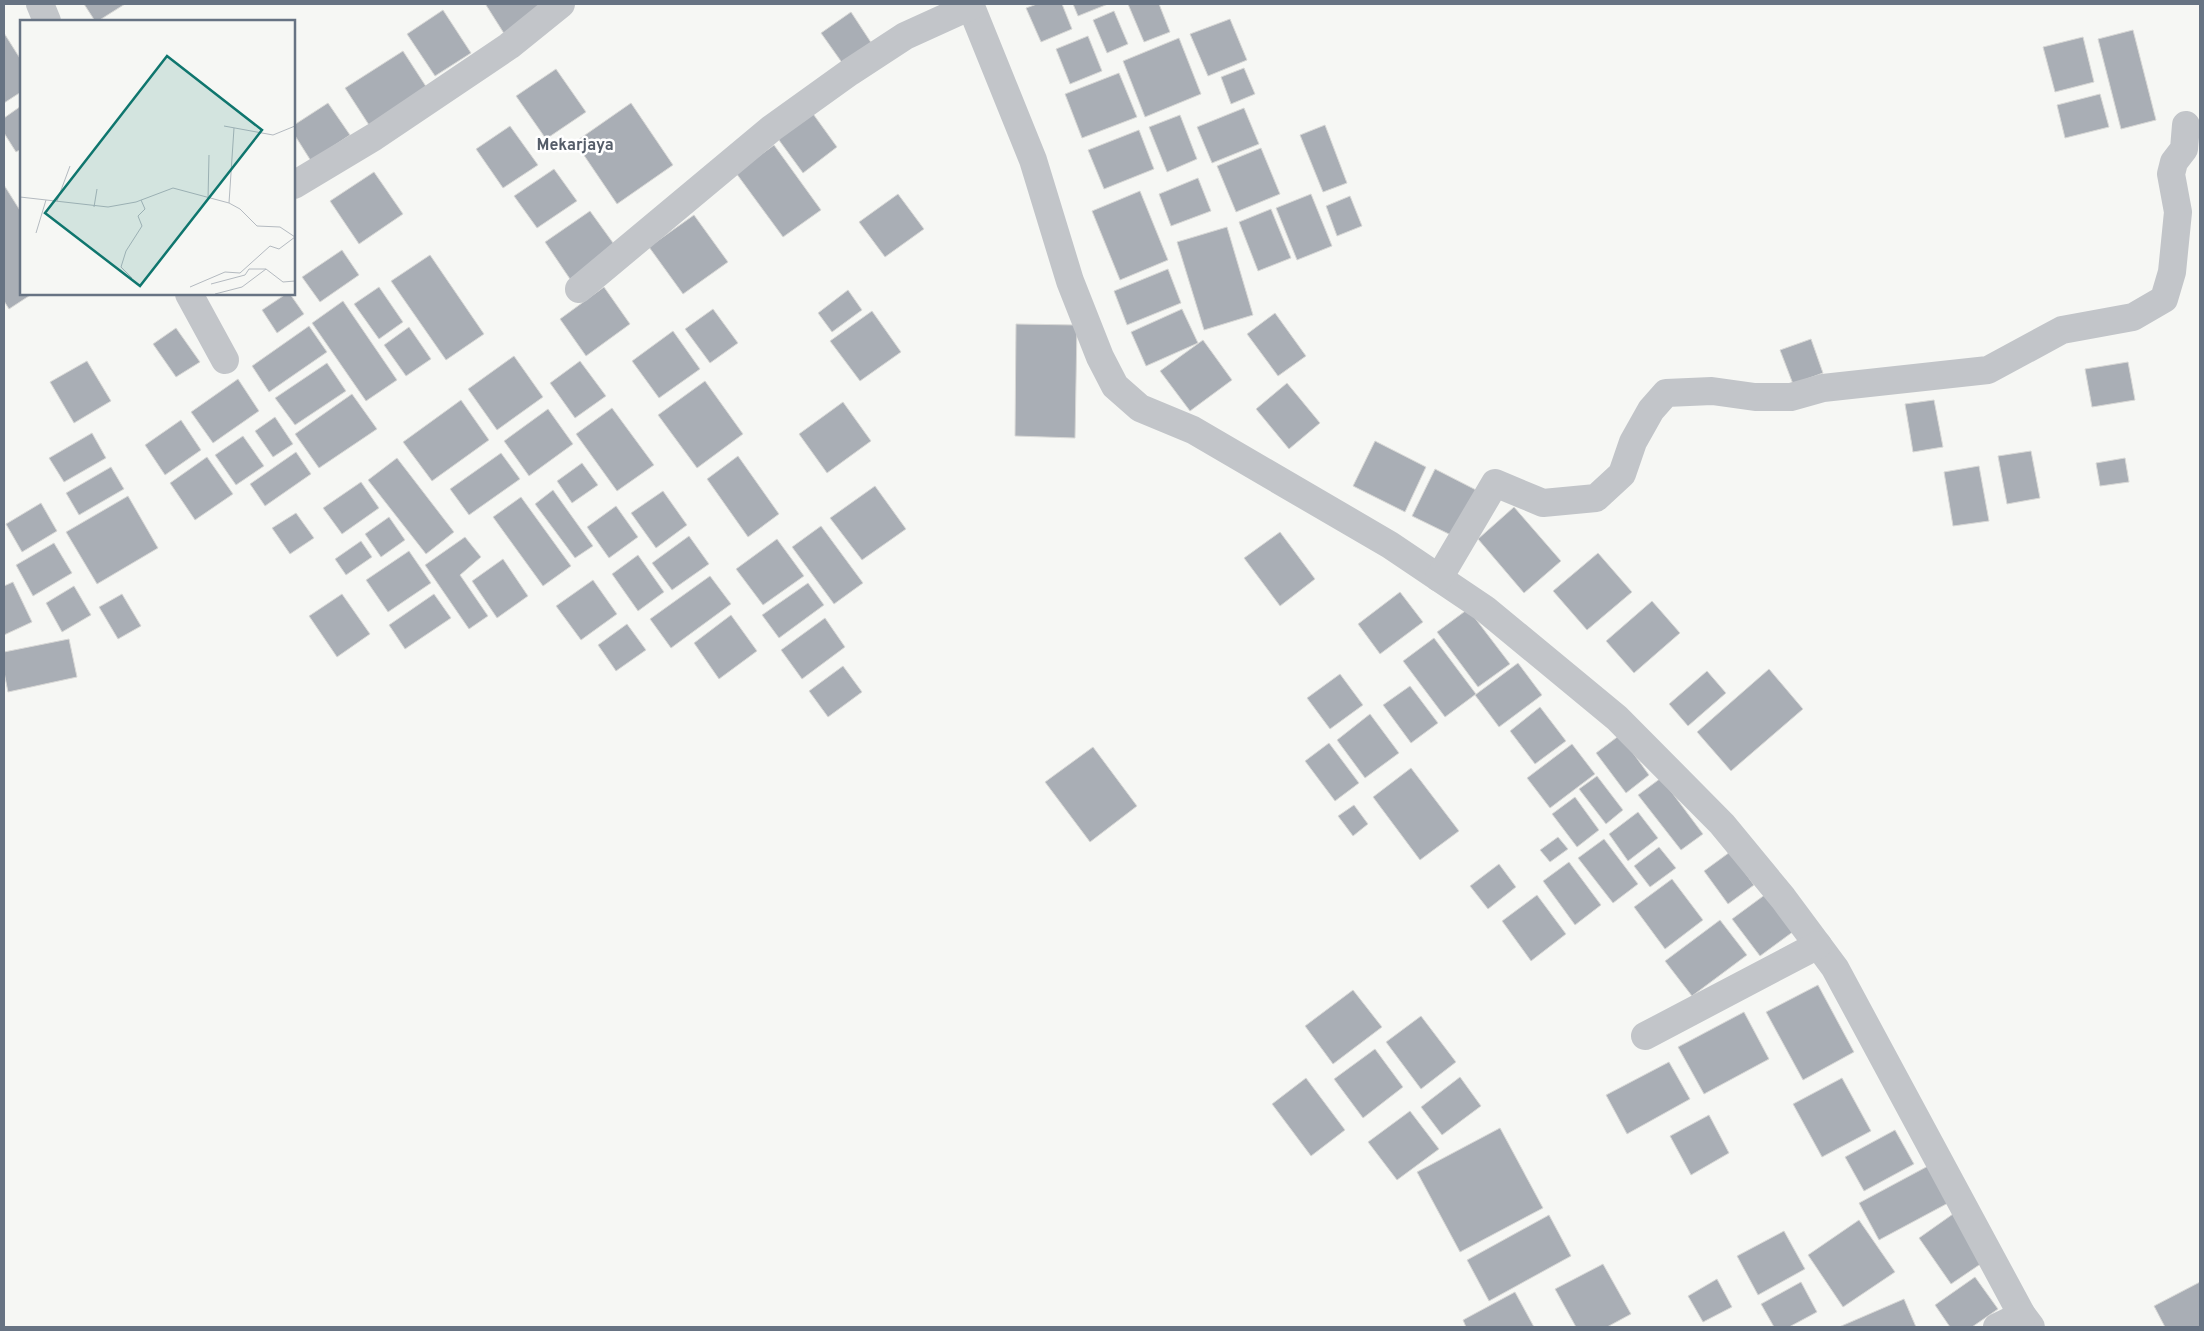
<svg xmlns="http://www.w3.org/2000/svg" width="2204" height="1331" font-family="Overpass,sans-serif">
<rect width="100%" height="100%" fill="#f6f7f4"/>
<g fill="#a9aeb5" stroke="#d8d8d6">
<polygon points="84,4 125,4 98,21 95,21"/>
<polygon points="488,4 554,4 505,35 486,5"/>
<polygon points="1037,4 1062,4 1072,29 1041,42 1026,8"/>
<polygon points="1073,4 1108,4 1078,16"/>
<polygon points="1128,4 1159,4 1170,32 1144,42"/>
<polygon points="443,10 471,53 435,76 407,34"/>
<polygon points="1114,11 1128,44 1107,53 1093,20"/>
<polygon points="851,12 872,44 843,64 821,33"/>
<polygon points="1230,19 1247,60 1208,76 1190,34"/>
<polygon points="2133,30 2156,120 2121,129 2098,39"/>
<polygon points="4,33 21,60 21,92 4,103"/>
<polygon points="1088,36 1102,71 1070,84 1056,49"/>
<polygon points="2083,37 2094,82 2055,92 2043,47"/>
<polygon points="1179,38 1201,94 1145,117 1123,61"/>
<polygon points="403,51 427,88 369,125 345,88"/>
<polygon points="1244,68 1255,94 1231,104 1221,77"/>
<polygon points="556,69 586,112 546,139 516,96"/>
<polygon points="1119,73 1137,117 1082,138 1065,94"/>
<polygon points="2100,94 2109,127 2065,138 2057,105"/>
<polygon points="328,103 350,135 311,161 294,134 294,125"/>
<polygon points="631,103 673,165 617,204 575,142"/>
<polygon points="21,106 21,149 16,152 4,133 4,118"/>
<polygon points="1244,108 1259,144 1212,163 1197,127"/>
<polygon points="811,111 837,147 803,173 776,136"/>
<polygon points="1180,115 1197,159 1167,172 1149,127"/>
<polygon points="1325,125 1347,183 1323,192 1300,135"/>
<polygon points="510,126 538,165 503,188 476,149"/>
<polygon points="1139,130 1154,169 1104,189 1088,150"/>
<polygon points="774,145 821,210 783,237 736,173"/>
<polygon points="1261,148 1280,194 1236,212 1217,166"/>
<polygon points="554,169 577,201 537,228 514,196"/>
<polygon points="374,172 403,214 359,244 330,201"/>
<polygon points="1198,178 1211,211 1171,226 1159,194"/>
<polygon points="4,185 21,212 21,294 32,294 9,309 4,301"/>
<polygon points="1140,191 1168,260 1120,280 1092,211"/>
<polygon points="898,194 924,229 885,257 859,222"/>
<polygon points="1311,194 1332,246 1297,260 1276,208"/>
<polygon points="1350,196 1362,226 1337,236 1326,206"/>
<polygon points="1271,209 1291,258 1258,271 1239,222"/>
<polygon points="590,211 616,247 570,279 545,242"/>
<polygon points="694,215 728,262 683,294 649,247"/>
<polygon points="1227,227 1253,315 1204,330 1177,242"/>
<polygon points="342,250 359,275 320,302 302,277"/>
<polygon points="430,255 484,334 446,360 391,281"/>
<polygon points="1168,269 1181,303 1127,325 1114,291"/>
<polygon points="379,287 403,322 379,339 354,304"/>
<polygon points="604,287 630,324 586,356 560,319"/>
<polygon points="848,290 862,310 832,332 818,313"/>
<polygon points="286,294 290,294 304,314 277,333 262,310"/>
<polygon points="343,301 397,380 366,401 312,323"/>
<polygon points="713,309 738,343 710,363 685,329"/>
<polygon points="1182,309 1198,343 1146,366 1131,332"/>
<polygon points="872,311 901,352 860,381 830,341"/>
<polygon points="1275,313 1306,356 1278,376 1247,334"/>
<polygon points="1016,324 1077,325 1075,438 1015,436"/>
<polygon points="309,326 327,352 269,392 252,366"/>
<polygon points="409,327 431,359 406,376 384,345"/>
<polygon points="176,328 200,362 176,377 153,344"/>
<polygon points="673,331 700,369 659,398 632,361"/>
<polygon points="1811,339 1823,373 1793,384 1780,350"/>
<polygon points="1203,340 1232,380 1190,411 1160,371"/>
<polygon points="514,356 543,397 497,430 468,389"/>
<polygon points="87,361 111,401 74,423 50,382"/>
<polygon points="580,361 606,396 575,418 550,383"/>
<polygon points="2128,362 2135,400 2092,407 2085,369"/>
<polygon points="327,363 346,391 295,425 275,398"/>
<polygon points="238,379 259,411 213,443 191,412"/>
<polygon points="705,381 743,434 697,468 658,415"/>
<polygon points="1287,383 1320,423 1289,449 1256,409"/>
<polygon points="352,394 377,429 319,468 295,434"/>
<polygon points="461,400 489,440 432,481 403,442"/>
<polygon points="1934,400 1943,447 1913,452 1905,404"/>
<polygon points="843,402 871,441 827,473 799,434"/>
<polygon points="612,408 654,465 617,491 576,434"/>
<polygon points="548,409 573,444 529,476 504,441"/>
<polygon points="275,417 293,444 273,457 255,431"/>
<polygon points="181,420 201,450 165,475 145,445"/>
<polygon points="92,433 106,458 64,482 49,458"/>
<polygon points="243,436 264,466 236,485 215,455"/>
<polygon points="1375,441 1426,467 1405,512 1353,486"/>
<polygon points="2031,451 2040,498 2007,504 1998,456"/>
<polygon points="296,452 311,474 265,506 250,484"/>
<polygon points="501,453 520,479 469,515 450,489"/>
<polygon points="738,456 779,514 748,537 707,479"/>
<polygon points="207,457 233,494 195,520 170,483"/>
<polygon points="397,458 454,532 426,554 368,480"/>
<polygon points="2125,458 2129,482 2100,486 2096,463"/>
<polygon points="582,463 598,485 572,503 557,481"/>
<polygon points="1979,466 1989,521 1953,526 1944,472"/>
<polygon points="111,467 124,489 79,515 66,493"/>
<polygon points="1435,469 1476,490 1453,536 1412,516"/>
<polygon points="361,482 379,508 342,534 323,508"/>
<polygon points="875,486 906,529 862,560 830,518"/>
<polygon points="553,490 593,546 575,558 535,504"/>
<polygon points="663,491 687,525 656,548 631,513"/>
<polygon points="128,496 158,548 97,584 66,532"/>
<polygon points="521,497 571,566 543,586 493,517"/>
<polygon points="41,503 57,531 22,552 6,524"/>
<polygon points="616,506 638,537 609,558 587,527"/>
<polygon points="1514,507 1561,561 1524,593 1478,539"/>
<polygon points="296,513 314,538 290,554 272,528"/>
<polygon points="389,517 405,540 381,557 365,534"/>
<polygon points="821,526 863,583 834,604 792,547"/>
<polygon points="1280,532 1315,579 1280,606 1244,558"/>
<polygon points="689,536 709,564 672,590 652,563"/>
<polygon points="465,537 481,557 460,575 488,616 469,629 425,565"/>
<polygon points="777,539 804,576 763,605 736,569"/>
<polygon points="361,541 372,557 346,575 335,559"/>
<polygon points="54,543 72,573 33,596 16,565"/>
<polygon points="409,551 431,583 388,612 366,580"/>
<polygon points="1598,553 1632,592 1587,630 1553,591"/>
<polygon points="638,555 664,592 638,611 612,574"/>
<polygon points="503,559 528,596 497,618 472,581"/>
<polygon points="710,576 731,604 671,648 650,619"/>
<polygon points="593,580 617,614 581,640 556,606"/>
<polygon points="13,582 32,622 4,635 4,586"/>
<polygon points="808,583 824,605 779,638 762,615"/>
<polygon points="74,586 91,615 62,632 46,603"/>
<polygon points="1400,592 1423,622 1380,654 1358,624"/>
<polygon points="122,594 141,626 118,639 99,607"/>
<polygon points="342,594 370,634 337,657 309,616"/>
<polygon points="434,594 451,618 405,649 389,625"/>
<polygon points="1652,601 1680,633 1634,673 1606,641"/>
<polygon points="1468,609 1510,664 1478,687 1437,632"/>
<polygon points="731,615 757,651 719,679 694,643"/>
<polygon points="825,618 845,647 802,679 781,650"/>
<polygon points="627,624 646,650 616,671 598,645"/>
<polygon points="1434,638 1476,694 1445,717 1403,661"/>
<polygon points="69,639 77,677 8,692 4,672 4,652"/>
<polygon points="1518,663 1542,695 1499,727 1475,695"/>
<polygon points="843,666 862,692 828,717 809,691"/>
<polygon points="1769,669 1803,709 1731,771 1697,732"/>
<polygon points="1707,671 1726,693 1688,726 1669,704"/>
<polygon points="1340,674 1363,705 1330,729 1307,698"/>
<polygon points="1410,686 1438,723 1411,743 1383,705"/>
<polygon points="1540,707 1566,741 1535,764 1510,731"/>
<polygon points="1370,714 1399,753 1365,778 1337,740"/>
<polygon points="1620,735 1649,775 1626,793 1596,753"/>
<polygon points="1329,743 1359,783 1335,801 1305,761"/>
<polygon points="1572,744 1595,774 1550,808 1527,778"/>
<polygon points="1093,747 1137,806 1090,842 1045,782"/>
<polygon points="1411,768 1459,831 1420,860 1373,797"/>
<polygon points="1597,776 1623,810 1606,824 1579,789"/>
<polygon points="1661,778 1703,834 1681,850 1638,795"/>
<polygon points="1575,797 1599,830 1577,847 1552,814"/>
<polygon points="1354,805 1368,824 1353,836 1338,816"/>
<polygon points="1638,812 1658,838 1628,861 1609,834"/>
<polygon points="1558,837 1568,849 1550,862 1540,850"/>
<polygon points="1604,839 1638,884 1613,903 1578,858"/>
<polygon points="1659,847 1676,868 1650,887 1634,866"/>
<polygon points="1730,852 1754,885 1728,904 1704,871"/>
<polygon points="1569,862 1601,905 1575,925 1543,881"/>
<polygon points="1499,864 1516,887 1488,909 1470,886"/>
<polygon points="1672,879 1703,920 1665,949 1634,907"/>
<polygon points="1766,894 1794,931 1760,956 1732,919"/>
<polygon points="1537,895 1566,934 1531,961 1502,921"/>
<polygon points="1720,920 1747,955 1692,996 1665,961"/>
<polygon points="1818,985 1854,1052 1803,1080 1766,1012"/>
<polygon points="1353,990 1382,1027 1333,1064 1305,1026"/>
<polygon points="1744,1012 1769,1059 1704,1094 1678,1047"/>
<polygon points="1421,1016 1456,1062 1421,1089 1386,1042"/>
<polygon points="1375,1049 1403,1087 1363,1118 1334,1079"/>
<polygon points="1669,1062 1690,1099 1627,1134 1606,1095"/>
<polygon points="1460,1077 1481,1106 1442,1135 1421,1107"/>
<polygon points="1306,1078 1345,1130 1311,1156 1272,1104"/>
<polygon points="1842,1078 1871,1131 1822,1157 1793,1104"/>
<polygon points="1410,1111 1439,1149 1397,1180 1368,1142"/>
<polygon points="1709,1115 1729,1153 1691,1175 1670,1136"/>
<polygon points="1500,1128 1543,1208 1460,1252 1417,1172"/>
<polygon points="1895,1130 1914,1164 1864,1191 1845,1157"/>
<polygon points="1930,1165 1950,1202 1879,1240 1859,1203"/>
<polygon points="1953,1214 1985,1261 1951,1284 1919,1238"/>
<polygon points="1549,1215 1571,1256 1489,1301 1467,1260"/>
<polygon points="1859,1220 1895,1272 1843,1307 1808,1255"/>
<polygon points="1784,1231 1805,1269 1758,1295 1737,1256"/>
<polygon points="1603,1264 1631,1314 1607,1327 1576,1327 1555,1289"/>
<polygon points="1975,1277 1998,1309 1972,1327 1950,1327 1935,1305"/>
<polygon points="1717,1279 1732,1307 1703,1322 1688,1296"/>
<polygon points="1801,1282 1817,1312 1789,1327 1774,1327 1761,1304"/>
<polygon points="2200,1282 2200,1327 2165,1327 2154,1306"/>
<polygon points="1515,1292 1534,1327 1466,1327 1463,1320"/>
<polygon points="1904,1299 1916,1327 1839,1327"/>
</g>
<g fill="none" stroke-linecap="round" stroke-linejoin="round">
<g stroke="#c2c5c9" stroke-width="28">
<polyline points="40,4 47,21"/>
<polyline points="970,4 1033,160 1070,281 1100,357 1115,386 1140,408 1193,430 1390,545 1485,609 1617,718 1722,824 1783,898 1835,968 2022,1315 2031,1327"/>
<polyline points="294,185 374,137 509,46 561,4"/>
<polyline points="579,289 772,128 850,72 905,36 971,6"/>
<polyline points="189,294 225,360"/>
<polyline points="1439,578 1495,483 1543,503 1596,498 1622,474 1633,442 1651,410 1666,393 1712,391 1755,397 1791,397 1823,388 1988,370 2062,330 2133,317 2164,299 2172,272 2178,212 2171,174 2174,162 2184,149 2186,125"/>
<polyline points="1645,1036 1818,945"/>
<polyline points="1997,1327 2022,1315"/>
</g>
</g>
<g text-anchor="middle" dominant-baseline="central" stroke-width="5" stroke-linejoin="round" paint-order="stroke">
<g font-size="16" font-weight="bold" fill="#555d69" stroke="#fff">
<text x="575" y="146">Mekarjaya</text>
</g>
</g>
<g transform="translate(20 20)">
<rect width="275" height="275" fill="#f6f7f4"/>
<path fill="none" stroke="#b4bac0" stroke-width="1" d="M 204,106 L 253,115 L 275,106M 0,177 L 88,187 L 116,182 L 153,168 L 209,183 L 220,189 L 237,206 L 260,207 L 275,217M 188,179 L 189,135M 37,181 L 50,146M 209,183 L 214,108M 74,187 L 77,169M 16,213 L 26,180M 112,258 L 101,247 L 106,231 L 122,206 L 118,196 L 125,189 L 121,180M 191,264 L 225,255 L 229,249 L 246,249M 170,267 L 205,252 L 220,253 L 250,226 L 259,229 L 275,217M 195,274 L 222,267 L 246,249 L 263,262 L 275,261"/>
<path fill="#0f766e" fill-opacity="0.15" stroke="#0f766e" stroke-width="2.5" d="M 147,36 L 242,110 L 120,266 L 25,193 Z"/>
<rect width="275" height="275" fill="none" stroke="#677383" stroke-width="2.5"/>
</g>
<rect width="2204" height="1331" fill="none" stroke="#677383" stroke-width="10"/>
</svg>
